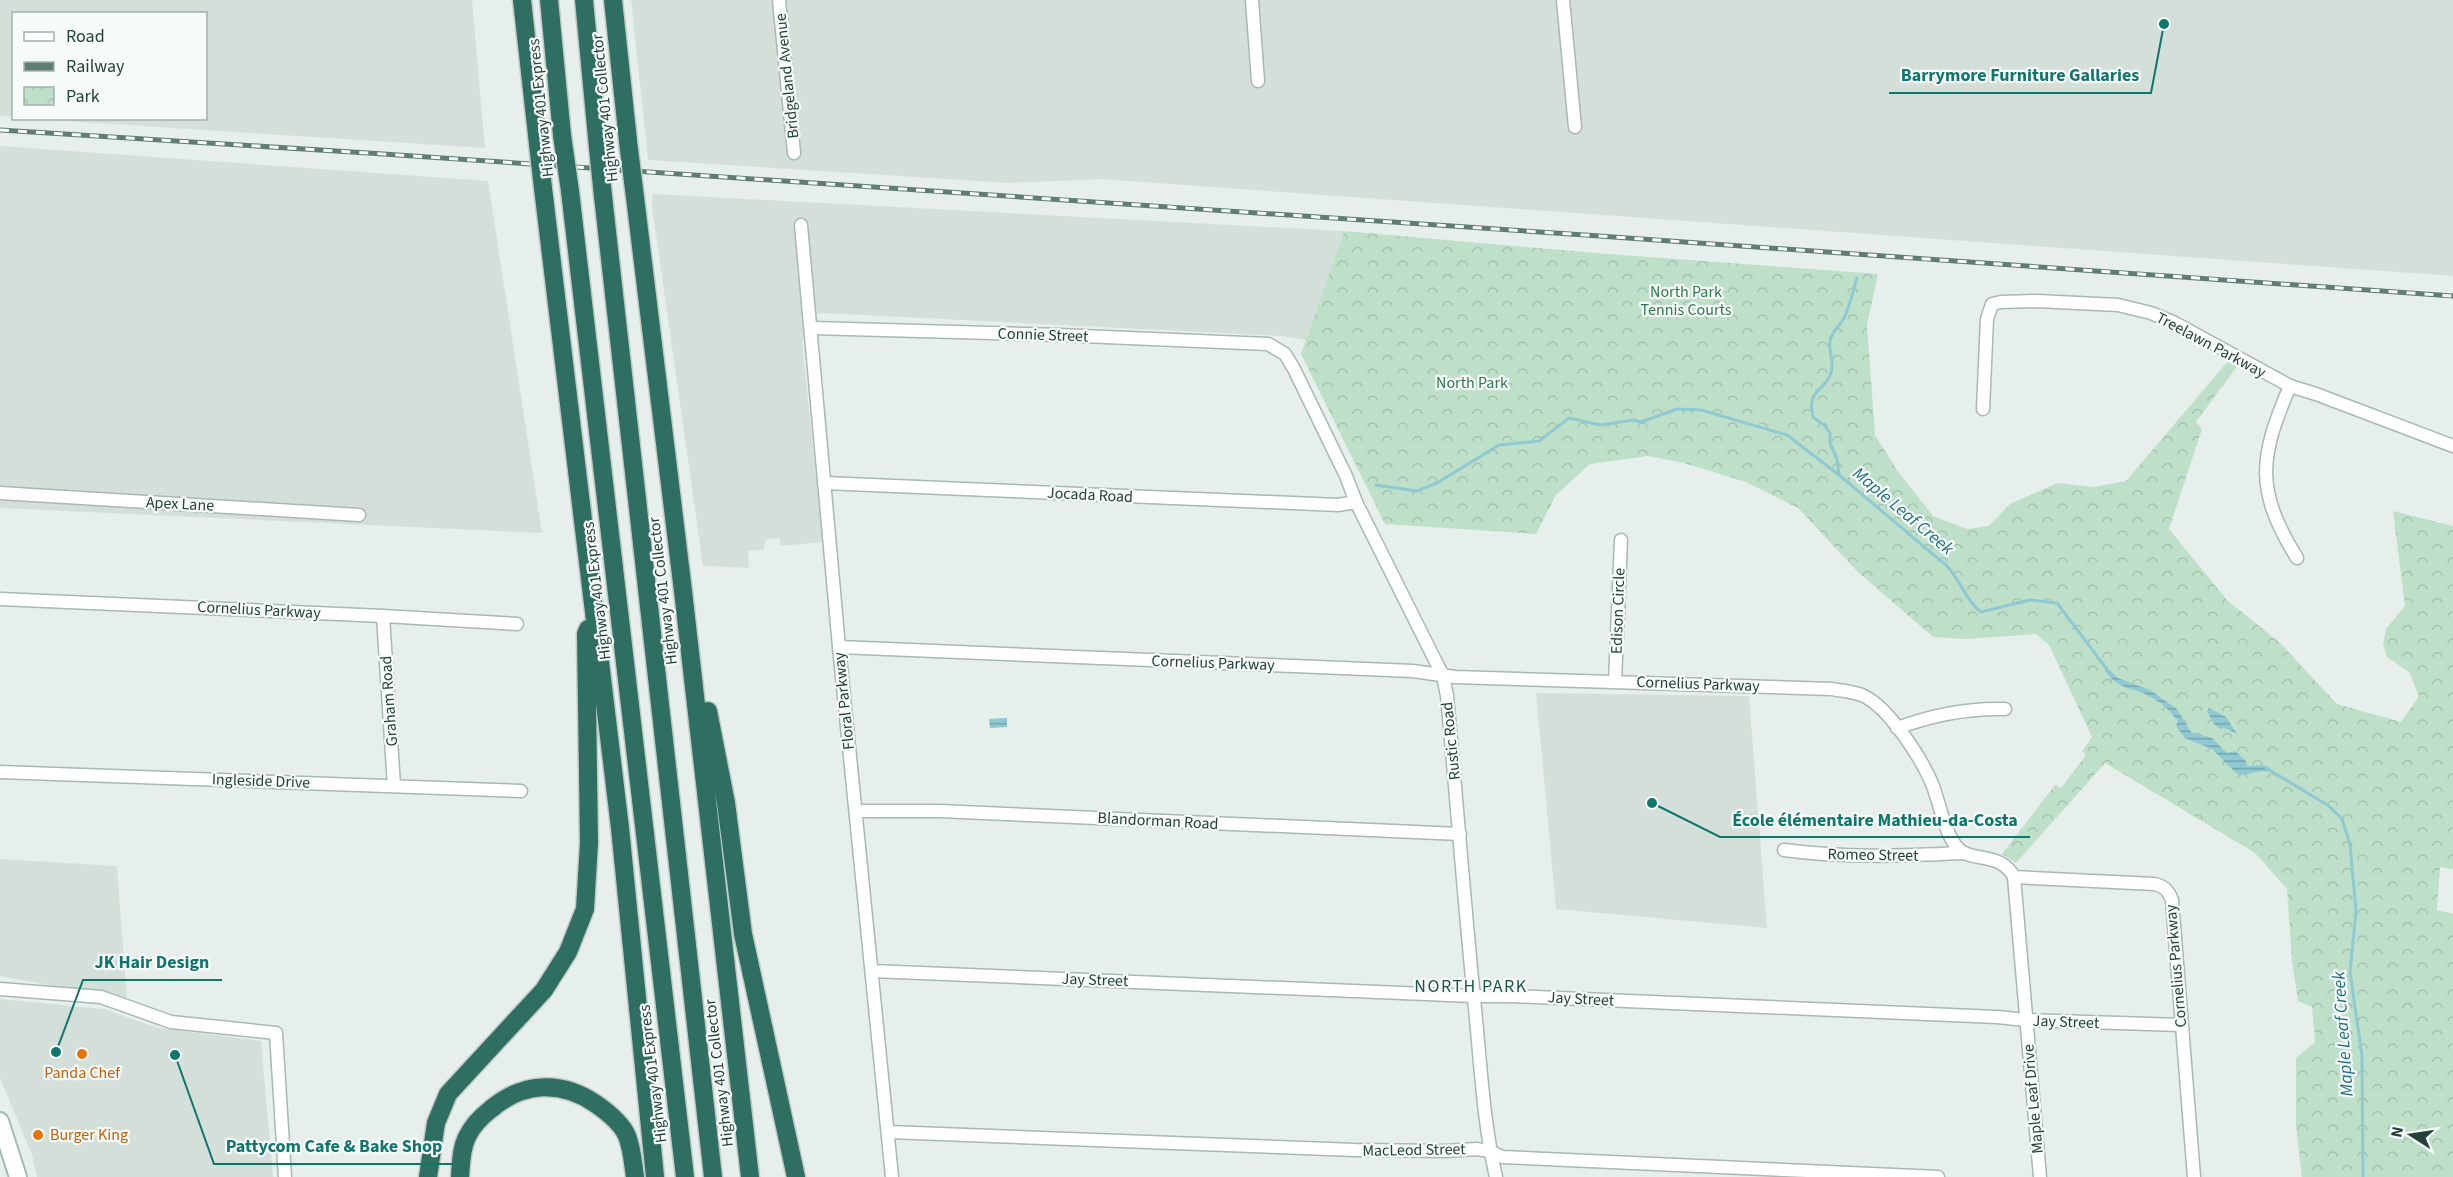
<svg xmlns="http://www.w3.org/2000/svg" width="2453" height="1177" font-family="'Source Sans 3',sans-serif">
<defs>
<pattern id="park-crowns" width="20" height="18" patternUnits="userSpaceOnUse" patternTransform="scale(1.5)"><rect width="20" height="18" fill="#bfe0c8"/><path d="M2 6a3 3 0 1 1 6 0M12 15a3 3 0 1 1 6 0" fill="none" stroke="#a4c1ad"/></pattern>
<pattern id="water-rules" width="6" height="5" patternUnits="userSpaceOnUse" patternTransform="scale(1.5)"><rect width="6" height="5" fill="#8ec9d4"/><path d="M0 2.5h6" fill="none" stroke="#74a5ad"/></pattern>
</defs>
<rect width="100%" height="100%" fill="#e6efeb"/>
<g fill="#d4dfda">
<polygon points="0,0 472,0 485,148 34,119 206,118 206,14 14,14 13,117 0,116"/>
<polygon points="631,0 2453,0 2453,276 1101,179 1010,183 648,160"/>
<polygon points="0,146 488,181 542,533 0,508"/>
<polygon points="653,194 1344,231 1306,340 1282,336 821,313 806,318 802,342 823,542 780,546 780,538 766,539 763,550 748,551 749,568 703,566 652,206"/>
<polygon points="1536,693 1749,696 1767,928 1556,909"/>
<polygon points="0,859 117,866 127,1000 0,976"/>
<polygon points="0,999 104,1009 158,1028 261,1041 273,1177 37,1177 32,1155 0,1078"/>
</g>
<polygon fill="url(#park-crowns)" points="1344,231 1596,253 1878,274 1867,325 1875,435 1897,470 1933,516 1967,529 1989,526 2010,504 2057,483 2093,487 2126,481 2228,361 2238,365 2196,422 2202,429 2169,529 2227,600 2279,642 2337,704 2401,722 2419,696 2409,672 2387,657 2383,644 2386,629 2405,606 2393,511 2453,526 2453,869 2440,867 2437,910 2453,914 2453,1177 2302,1177 2296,1126 2296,1058 2315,1042 2312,1007 2298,1001 2292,961 2287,889 2255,853 2105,763 2016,863 2002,854 2055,785 2061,788 2086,755 2082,751 2092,737 2049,645 2036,634 1965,639 1933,637 1858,572 1798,508 1746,482 1684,463 1648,456 1590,464 1556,495 1536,534 1385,524 1301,354"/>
<g fill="url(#water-rules)">
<path d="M 2108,669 L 2118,678 L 2150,690 L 2177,709 L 2191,732 L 2212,738 L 2227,753 L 2235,751 L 2246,761 L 2247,766 L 2264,765 L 2270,768 L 2268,772 C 2258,768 2247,778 2237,774 L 2212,749 L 2185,738 L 2176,726 L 2178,721 C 2169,710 2162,703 2149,696 C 2130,686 2117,690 2105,670 Z"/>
<polygon points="2209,708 2226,717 2237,734 2225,728 2220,729 2214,724 2207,711"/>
<polygon points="1007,718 1007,727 990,728 989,719"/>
</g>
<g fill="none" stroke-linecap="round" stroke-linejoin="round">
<g stroke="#8ec9d4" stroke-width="3">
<path d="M 1839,475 L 1837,459 L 1830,443 L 1830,433 L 1825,426 L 1813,417 C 1806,388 1826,391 1831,373 C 1835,363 1828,352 1830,341 C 1831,332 1840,326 1844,318 C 1850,305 1853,291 1857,278"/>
<path d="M 1376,485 L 1417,491 L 1437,483 L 1499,445 L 1539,441 L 1569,418 L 1600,425 L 1634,420 L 1641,422 L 1677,409 L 1701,410 L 1787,435 L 1839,475 L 1947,566 C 1960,580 1967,602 1981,612 L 2030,600 L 2057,603 L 2109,672"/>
<polyline points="2266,768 2329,806 2342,819 2350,844 2356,911 2350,972 2362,1056 2363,1177"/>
</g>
<g stroke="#a8b8b2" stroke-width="15">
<g id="street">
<polyline points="779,0 794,153"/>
<polyline points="1252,0 1258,81"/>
<polyline points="1563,0 1575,127"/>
<polyline points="801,225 839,647 892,1177"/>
<path d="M 812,328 L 1059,335 L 1268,344 L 1285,354 L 1294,369 L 1346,476 L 1356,502 L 1443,676 L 1447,696 C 1457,804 1465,912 1476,1019 C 1481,1072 1484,1125 1496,1177"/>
<path d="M 2290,386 C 2259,458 2255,490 2297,558"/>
<polyline points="1983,409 1987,319 1992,304 2001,302 2037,301 2118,305 2151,313 2175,323 2290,386 2316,394 2453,446"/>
<polyline points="824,483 1338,505 1356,502"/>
<polyline points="0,493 359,515"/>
<polyline points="0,599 383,616 517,624"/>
<polyline points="383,616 394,786"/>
<path d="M 839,647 L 1413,671 L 1455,677 L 1832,689 C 1842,691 1854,691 1864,696 C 1890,709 1922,759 1933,786 C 1940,805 1944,830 1956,846 C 1969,864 2000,850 2014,877 L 2154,884 C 2164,886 2168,890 2172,900 L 2194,1177"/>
<polyline points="1615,681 1621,540"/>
<path d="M 1897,728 C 1932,715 1969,708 2005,709"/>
<polyline points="0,772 521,791"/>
<polyline points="856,811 939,811 1460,834"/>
<path d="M 1784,850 C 1843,858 1903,856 1962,853"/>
<polyline points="2014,877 2040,1177"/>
<polyline points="872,971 1473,996 1511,996 1997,1017 2026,1020 2181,1025"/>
<polyline points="0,989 101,997 171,1022 276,1033 285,1177"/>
<polyline points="889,1132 1355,1150 1446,1151 1476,1149 1490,1151 1502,1157 1938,1177"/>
</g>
</g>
<g stroke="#a4bbb3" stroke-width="20">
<polyline id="secondary" points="0,1121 18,1177"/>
</g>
<g stroke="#c2cac8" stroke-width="21">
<g id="highway">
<polyline points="522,0 538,144"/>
<polyline points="549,0 562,135"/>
<polyline points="584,0 598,148"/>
<polyline points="613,0 629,150"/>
<polyline points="543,188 620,828 655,1177"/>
<polyline points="570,191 685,1177"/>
<polyline points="603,196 713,1177"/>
<polyline points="635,197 683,591 750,1177"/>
<polyline points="708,711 726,803 743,934 796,1177"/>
<polyline points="428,1177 436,1123 448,1094 544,990 568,952 585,909 589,843 586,634 588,629"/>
<path d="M 460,1177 C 461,1163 461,1149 467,1137 C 472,1126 482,1116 491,1109 C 523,1082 561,1080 596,1104 C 606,1111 622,1124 627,1136 C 632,1148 633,1164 635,1177"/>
</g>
</g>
<use href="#street" stroke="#fff" stroke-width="12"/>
<use href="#secondary" stroke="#fff" stroke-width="16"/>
<use href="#highway" stroke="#2f6f62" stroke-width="18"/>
<g stroke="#5f7d75" stroke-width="5">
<polyline id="rail" points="0,130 368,153 1585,235 2453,296"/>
</g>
<use href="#rail" stroke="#f7fbf9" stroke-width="3" stroke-dasharray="9" stroke-linecap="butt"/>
<g stroke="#c2cac8" stroke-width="21" stroke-linecap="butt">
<g id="highway-bridge">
<polyline points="562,135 570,191"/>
<polyline points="538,144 543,188"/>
<polyline points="598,148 603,196"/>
<polyline points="629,150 635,197"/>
</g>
</g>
<use href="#highway-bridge" stroke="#2f6f62" stroke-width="18"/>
</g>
<g fill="#e8710a" stroke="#f7fbf9" stroke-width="2">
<circle cx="82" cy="1054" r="6"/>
<circle cx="38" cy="1135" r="6"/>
</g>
<g text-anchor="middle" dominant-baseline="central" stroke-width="4.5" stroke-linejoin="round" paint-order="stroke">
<g font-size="16" fill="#24423a" stroke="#f7fbf9">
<text transform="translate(787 76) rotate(-96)">Bridgeland Avenue</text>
<text transform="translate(541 108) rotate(-96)">Highway 401 Express</text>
<text transform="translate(605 108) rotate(-96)">Highway 401 Collector</text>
<text transform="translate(1043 335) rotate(2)">Connie Street</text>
<text transform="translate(2211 345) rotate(28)">Treelawn Parkway</text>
<text transform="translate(1090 495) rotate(3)">Jocada Road</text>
<text transform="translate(180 504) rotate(3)">Apex Lane</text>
<text transform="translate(597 591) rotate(-97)">Highway 401 Express</text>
<text transform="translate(663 591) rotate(-97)">Highway 401 Collector</text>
<text transform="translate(259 610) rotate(3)">Cornelius Parkway</text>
<text transform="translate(1618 611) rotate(-88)">Edison Circle</text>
<text transform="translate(1213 663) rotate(2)">Cornelius Parkway</text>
<text transform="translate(1698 684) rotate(2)">Cornelius Parkway</text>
<text transform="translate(389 701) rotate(-94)">Graham Road</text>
<text transform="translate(844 701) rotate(-96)">Floral Parkway</text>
<text transform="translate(1451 741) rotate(-96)">Rustic Road</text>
<text transform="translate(261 781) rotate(2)">Ingleside Drive</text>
<text transform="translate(1158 821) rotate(3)">Blandorman Road</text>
<text transform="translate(1873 855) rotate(1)">Romeo Street</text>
<text transform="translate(2176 966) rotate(-95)">Cornelius Parkway</text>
<text transform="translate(1095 980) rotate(2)">Jay Street</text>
<text transform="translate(1581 999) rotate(3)">Jay Street</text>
<text transform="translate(2066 1022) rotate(2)">Jay Street</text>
<text transform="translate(719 1073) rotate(-97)">Highway 401 Collector</text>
<text transform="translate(653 1074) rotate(-97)">Highway 401 Express</text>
<text transform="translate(2033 1099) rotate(-95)">Maple Leaf Drive</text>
<text transform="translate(1414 1150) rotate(-1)">MacLeod Street</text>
</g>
<g font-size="16" fill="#2d7a4b" stroke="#f7fbf9">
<text x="1686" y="292">North Park<tspan x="1686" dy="18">Tennis Courts</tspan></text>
<text x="1472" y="383">North Park</text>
</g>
<g font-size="16" fill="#c56008" stroke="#f7fbf9">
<text x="82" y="1073">Panda Chef</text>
<text x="50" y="1135" text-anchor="start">Burger King</text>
</g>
<g font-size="18" font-style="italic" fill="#1c6f80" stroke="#f7fbf9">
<text transform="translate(1903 511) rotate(40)">Maple Leaf Creek</text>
<text transform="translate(2343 1034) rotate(-94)">Maple Leaf Creek</text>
</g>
<g font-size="18" letter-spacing="1.5" fill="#1f5548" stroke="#f7fbf9">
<text x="1471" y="986">NORTH PARK</text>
</g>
</g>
<path fill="none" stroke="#0f766e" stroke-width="2" d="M2164 24L2151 93H1889M1652 803L1720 837H2030M56 1052L83 980H222M175 1055L214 1164H454"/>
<g fill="#0f766e" stroke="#f7fbf9" stroke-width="2">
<circle cx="2164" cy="24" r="6"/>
<circle cx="1652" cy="803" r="6"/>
<circle cx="56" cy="1052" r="6"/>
<circle cx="175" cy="1055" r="6"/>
</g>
<g font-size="18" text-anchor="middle" font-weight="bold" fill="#0f766e" stroke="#f7fbf9" stroke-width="4.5" stroke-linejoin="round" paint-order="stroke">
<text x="2020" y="81">Barrymore Furniture Gallaries</text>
<text x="1875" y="826">École élémentaire Mathieu-da-Costa</text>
<text x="152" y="968">JK Hair Design</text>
<text x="334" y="1152">Pattycom Cafe &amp; Bake Shop</text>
</g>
<rect x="12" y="12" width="195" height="108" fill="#f7fbf9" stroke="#a3b1ad" stroke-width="1.5"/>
<rect x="24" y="32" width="30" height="9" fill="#ffffff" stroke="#a3b1ad" stroke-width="1.5"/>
<text x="66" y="42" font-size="18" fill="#24423a">Road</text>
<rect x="24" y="62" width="30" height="9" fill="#5f7d75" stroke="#a3b1ad" stroke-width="1.5"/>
<text x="66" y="72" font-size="18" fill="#24423a">Railway</text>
<rect x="24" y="87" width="30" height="18" fill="url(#park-crowns)" stroke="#a3b1ad" stroke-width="1.5"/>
<text x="66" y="102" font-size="18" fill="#24423a">Park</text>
<g transform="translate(2411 1135) rotate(282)" stroke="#f7fbf9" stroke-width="4.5" paint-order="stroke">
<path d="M0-4.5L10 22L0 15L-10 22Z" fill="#24423a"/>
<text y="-9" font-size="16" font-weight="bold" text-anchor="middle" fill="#24423a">N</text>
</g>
</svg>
